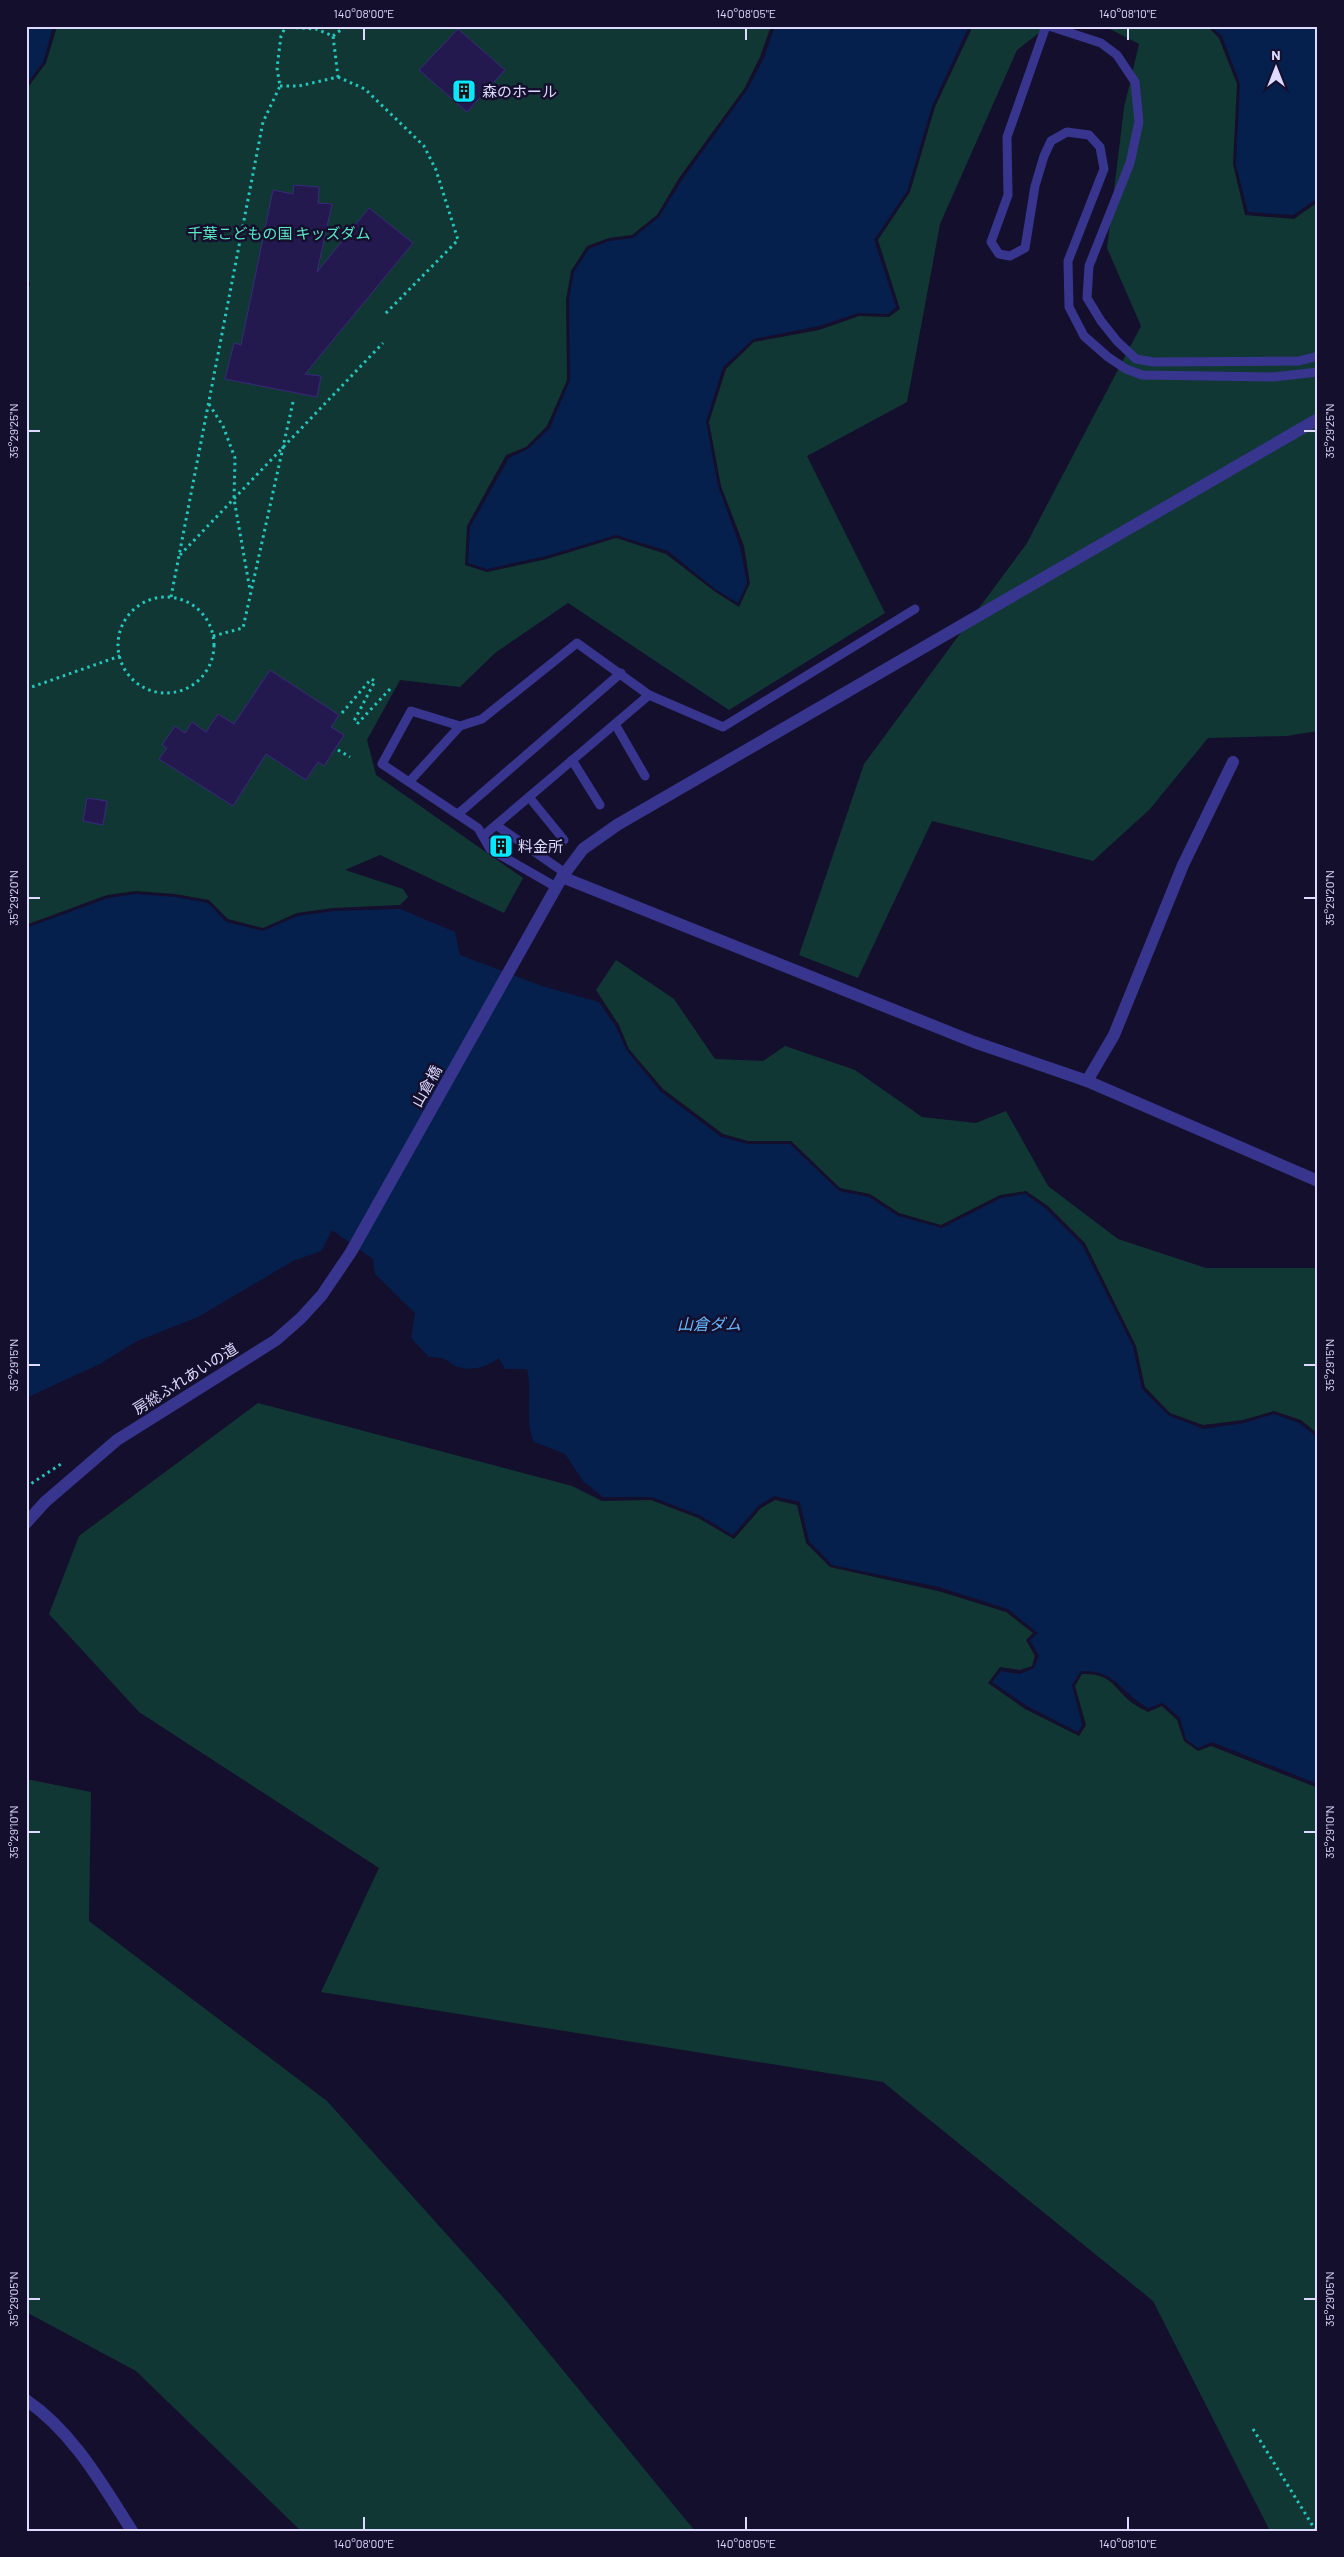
<svg xmlns="http://www.w3.org/2000/svg" width="1344" height="2557" font-family="Barlow,'Noto Sans JP',sans-serif">
<rect width="100%" height="100%" fill="#140f2c"/>
<g fill="#113735">
<polygon points="55,26 771,26 760,57 744,89 679,178 657,215 632,235 609,238 587,246 571,271 566,300 567,380 547,426 526,447 506,455 467,526 465,565 487,572 547,559 616,538 666,554 714,591 739,607 750,583 744,546 721,486 709,422 726,369 754,342 819,330 859,316 889,317 900,309 878,240 910,192 935,107 973,26 1048,26 1017,50 940,224 907,402 807,456 885,613 729,710 568,603 495,653 460,687 400,680 367,740 376,775 523,878 504,913 380,855 345,870 403,889 408,897 400,905 333,908 297,913 263,928 228,919 209,900 175,894 136,891 107,895 26,925 26,298 30,284 26,273 26,90 46,63 56,30"/>
<polygon points="1104,26 1207,26 1219,38 1237,84 1233,164 1245,215 1294,219 1318,202 1318,731 1286,736 1208,738 1150,809 1093,861 932,821 858,978 799,955 864,764 1027,543 1141,326 1107,248 1124,108 1139,44"/>
<polygon points="616,960 674,999 715,1059 763,1061 785,1046 855,1070 922,1117 976,1123 1006,1111 1048,1186 1118,1239 1206,1268 1318,1268 1318,1434 1301,1420 1274,1411 1243,1420 1203,1425 1170,1413 1145,1387 1136,1346 1085,1243 1048,1206 1026,1191 1000,1195 941,1225 899,1213 870,1194 840,1188 791,1141 748,1141 723,1134 663,1089 629,1049 619,1025 596,990"/>
<path d="M 258,1403 L 572,1486 L 602,1501 L 651,1500 L 698,1518 L 734,1539 L 761,1508 L 775,1500 L 797,1505 L 806,1543 L 830,1567 L 938,1591 L 1006,1612 L 1033,1633 L 1026,1640 L 1035,1656 L 1032,1666 L 1020,1670 L 1000,1667 L 988,1683 L 1025,1709 L 1079,1736 L 1086,1725 L 1075,1686 L 1082,1674 C 1111,1673 1112,1686 1131,1702 C 1136,1706 1142,1709 1148,1712 L 1162,1706 L 1177,1720 L 1184,1741 L 1198,1751 L 1211,1746 L 1318,1788 L 1318,2531 L 1270,2531 L 1153,2301 L 883,2082 L 321,1992 L 379,1868 L 139,1712 L 49,1614 L 79,1536 Z"/>
<polygon points="26,1779 91,1792 89,1921 327,2101 502,2296 695,2531 299,2531 299,2529 136,2371 26,2312"/>
</g>
<g fill="#06204e">
<polygon points="26,26 51,26 52,30 43,62 26,85"/>
<polygon points="775,26 969,26 932,106 907,191 874,240 896,307 888,314 858,313 819,326 753,339 723,367 706,422 718,486 740,547 747,583 738,603 715,589 668,551 616,535 546,556 487,569 468,563 470,527 509,458 528,449 550,428 570,380 569,300 574,272 589,249 609,241 633,238 659,217 682,180 747,90 764,58"/>
<polygon points="1211,26 1318,26 1318,198 1293,215 1248,212 1236,164 1240,84 1222,36"/>
<path d="M 136,894 L 175,897 L 208,903 L 226,922 L 263,931 L 298,916 L 334,911 L 400,909 L 455,932 L 460,955 L 542,986 L 599,1002 L 616,1027 L 627,1051 L 660,1091 L 721,1137 L 748,1144 L 790,1144 L 839,1191 L 869,1197 L 898,1216 L 942,1228 L 1001,1198 L 1025,1194 L 1045,1208 L 1082,1245 L 1133,1347 L 1142,1389 L 1168,1415 L 1203,1429 L 1244,1423 L 1274,1414 L 1299,1423 L 1318,1438 L 1318,1784 L 1212,1742 L 1198,1748 L 1186,1739 L 1180,1718 L 1163,1703 L 1148,1708 C 1120,1692 1117,1670 1081,1671 L 1072,1685 L 1082,1725 L 1078,1732 L 1027,1706 L 992,1682 L 1001,1671 L 1020,1674 L 1034,1668 L 1039,1656 L 1030,1640 L 1038,1633 L 1008,1609 L 939,1587 L 832,1565 L 809,1541 L 800,1502 L 774,1496 L 759,1505 L 733,1535 L 699,1515 L 652,1497 L 603,1497 L 583,1481 L 565,1454 L 534,1442 C 524,1419 533,1393 527,1369 L 505,1369 L 499,1358 C 490,1365 474,1371 462,1368 C 446,1364 451,1357 429,1357 L 411,1338 L 415,1313 L 375,1274 L 373,1259 L 332,1230 L 321,1251 L 293,1261 L 198,1317 L 137,1341 L 100,1364 L 26,1398 L 26,928 L 108,898 Z"/>
</g>
<g fill="#24194f" stroke="#39297d">
<polygon points="458,29 505,70 467,112 419,70"/>
<polygon points="294,185 319,187 318,203 332,204 317,272 369,208 413,243 305,374 321,376 317,397 225,379 234,343 241,345 273,190 293,194"/>
<polygon points="270,670 339,715 331,727 344,735 324,766 318,762 306,780 266,754 233,806 159,759 167,748 162,745 175,726 185,733 192,722 206,732 218,714 234,724"/>
<polygon points="87,798 107,801 103,825 83,821"/>
</g>
<g fill="none" stroke-linecap="round" stroke-linejoin="round">
<g stroke="#25c8be" stroke-width="3" stroke-dasharray="2.5 4" stroke-linecap="butt">
<polyline points="333,36 346,26"/>
<polyline points="338,77 365,89 424,146 436,170 458,240 384,315"/>
<polyline points="280,86 299,86 338,77 333,36 316,29 286,27"/>
<polyline points="209,404 223,426 235,458 234,499 250,590"/>
<polyline points="180,555 383,343"/>
<circle cx="166" cy="645" r="48"/>
<polyline points="171,597 263,122 280,86 277,68 281,36 286,26"/>
<polyline points="213,636 243,628 293,402"/>
<polyline points="26,689 120,656"/>
<polyline points="342,713 371,679 375,681 354,721 358,723 391,688"/>
<polyline points="338,750 350,757"/>
<polyline points="26,1487 61,1464"/>
<polyline points="1253,2429 1316,2531"/>
</g>
<g stroke="#38358f" stroke-width="9">
<polyline points="1046,26 1007,137 1008,195 991,242 999,254 1010,256 1025,248 1035,186 1044,156 1051,141 1067,132 1089,135 1100,147 1104,169 1068,261 1069,307 1084,336 1108,357 1126,369 1142,375 1273,377 1318,372"/>
<polyline points="1049,26 1101,43 1117,55 1135,82 1139,122 1130,163 1089,266 1087,298 1101,321 1117,341 1136,359 1153,362 1299,361 1318,356"/>
<polyline points="649,695 723,727 915,609"/>
<polyline points="615,724 645,776"/>
<polyline points="460,726 482,719 577,643 649,695 483,836"/>
<polyline points="572,760 600,805"/>
<polyline points="410,781 460,726 411,711 382,764 478,828 490,849 556,887"/>
<polyline points="529,797 564,840"/>
<polyline points="458,814 621,673"/>
<polyline points="496,825 565,873"/>
</g>
<g stroke="#38358f" stroke-width="12">
<polyline points="562,877 974,1042 1087,1081 1318,1181"/>
<polyline points="1087,1081 1114,1035 1183,865 1233,762"/>
<path d="M 26,2400 C 73,2432 102,2484 132,2531"/>
</g>
<polyline stroke="#38358f" stroke-width="12" points="26,1523 45,1502 117,1440 276,1340 301,1318 322,1295 351,1252 562,877 583,849 617,825 1318,419"/>
</g>
<path fill="none" stroke="#dedaff" stroke-width="2" d="M 364,28 L 364,40M 746,28 L 746,40M 1128,28 L 1128,40M 28,431 L 40,431M 1304,431 L 1316,431M 28,898 L 40,898M 1304,898 L 1316,898M 28,1365 L 40,1365M 1304,1365 L 1316,1365M 28,1832 L 40,1832M 1304,1832 L 1316,1832M 28,2299 L 40,2299M 1304,2299 L 1316,2299M 364,2517 L 364,2530M 746,2517 L 746,2530M 1128,2517 L 1128,2530"/>
<defs>
<g id="building-square" transform="scale(1.25)"><rect x="-9" y="-9" width="18" height="18" rx="4" fill="#06e7ff" stroke="#140f2c"/><path d="M-4-6H4V6H1V3H-1V6H-4ZM-2.5-4.3h1.7v1.8h-1.7ZM.8-4.3h1.7v1.8H.8ZM-2.5-1h1.7V.8h-1.7ZM.8-1h1.7V.8H.8Z" fill="#111"/></g>
</defs>
<g fill-rule="evenodd">
<use href="#building-square" x="464" y="91"/>
<use href="#building-square" x="501" y="846"/>
</g>
<g text-anchor="middle" dominant-baseline="central" stroke-width="5" stroke-linejoin="round" paint-order="stroke">
<g font-size="15" fill="#dedaff" stroke="#140f2c" text-anchor="start">
<text x="482" y="91">森のホール</text>
<text x="518" y="846">料金所</text>
</g>
<g font-size="15" fill="#5aebc6" stroke="#140f2c">
<text x="279" y="233">千葉こどもの国 キッズダム</text>
</g>
<g font-size="15" fill="#dedaff" stroke="#140f2c">
<text transform="translate(426 1086) rotate(-61)">山倉橋</text>
<text transform="translate(185 1378) rotate(-32)">房総ふれあいの道</text>
</g>
<g font-size="16" font-style="italic" fill="#68baff" stroke="#140f2c">
<text x="709" y="1323">山倉ダム</text>
</g>
</g>
<rect width="1344" height="2557" fill="none" stroke="#140f2c" stroke-width="55"/>
<g transform="translate(1276 68)" stroke="#140f2c" stroke-width="4" paint-order="stroke">
<path d="M0-4L9 19L0 12L-9 19Z" fill="#dedaff"/>
<text y="-8" font-size="14" font-weight="bold" text-anchor="middle" fill="#dedaff">N</text>
</g>
<rect x="28" y="28" width="1288" height="2502" fill="none" stroke="#dedaff" stroke-width="2"/>
<g font-size="12" text-anchor="middle" fill="#dedaff">
<text x="364" y="18">140°08'00"E</text>
<text x="746" y="18">140°08'05"E</text>
<text x="1128" y="18">140°08'10"E</text>
<text transform="translate(14 431) rotate(-90)" y="4">35°29'25"N</text>
<text transform="translate(1330 431) rotate(-90)" y="4">35°29'25"N</text>
<text transform="translate(14 898) rotate(-90)" y="4">35°29'20"N</text>
<text transform="translate(1330 898) rotate(-90)" y="4">35°29'20"N</text>
<text transform="translate(14 1365) rotate(-90)" y="4">35°29'15"N</text>
<text transform="translate(1330 1365) rotate(-90)" y="4">35°29'15"N</text>
<text transform="translate(14 1832) rotate(-90)" y="4">35°29'10"N</text>
<text transform="translate(1330 1832) rotate(-90)" y="4">35°29'10"N</text>
<text transform="translate(14 2299) rotate(-90)" y="4">35°29'05"N</text>
<text transform="translate(1330 2299) rotate(-90)" y="4">35°29'05"N</text>
<text x="364" y="2548">140°08'00"E</text>
<text x="746" y="2548">140°08'05"E</text>
<text x="1128" y="2548">140°08'10"E</text>
</g>
</svg>
